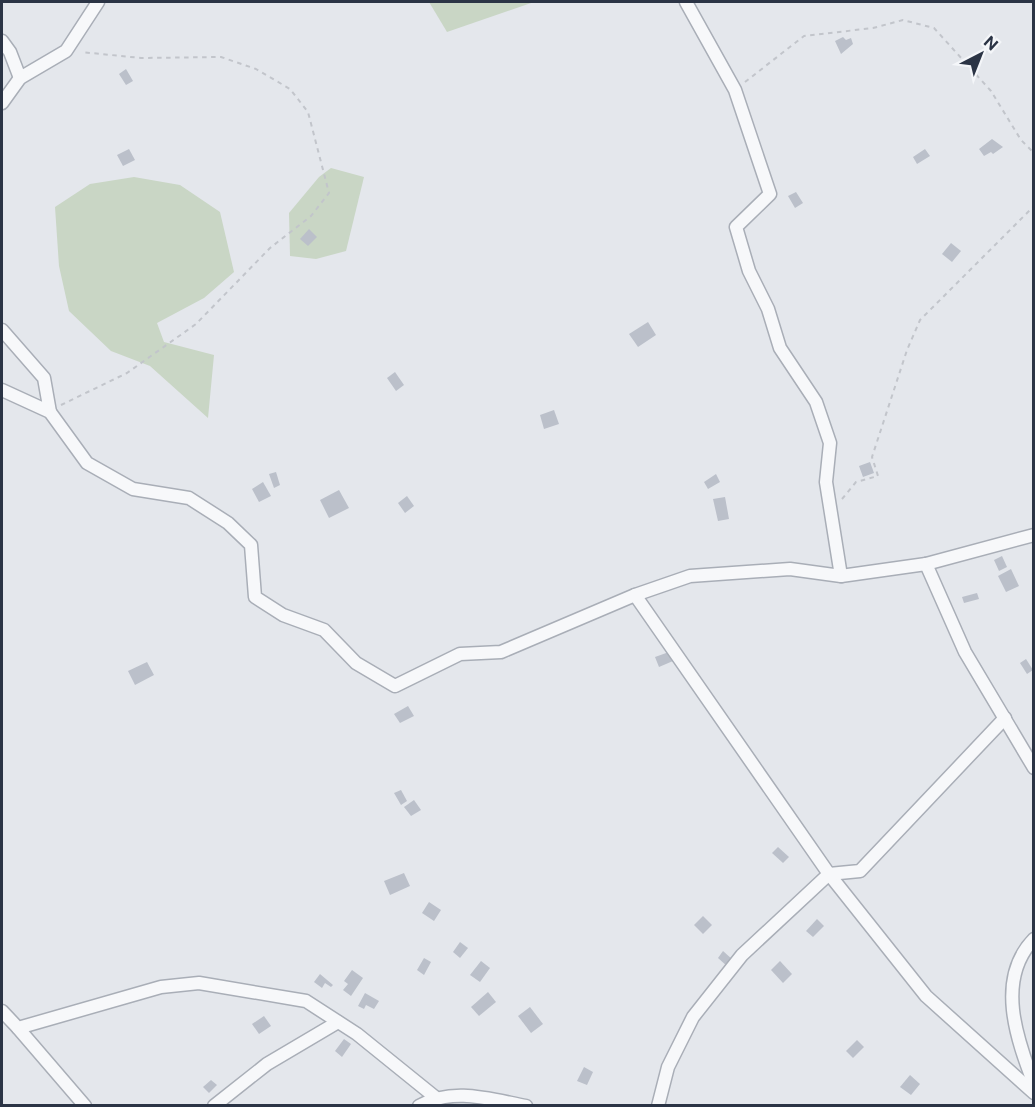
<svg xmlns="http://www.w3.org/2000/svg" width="1035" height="1107" font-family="'Public Sans',sans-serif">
<rect width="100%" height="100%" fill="#e4e7ec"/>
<g fill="#c9d6c5">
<polygon points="429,2 534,2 447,32"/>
<polygon points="331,168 364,177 346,251 316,259 290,256 289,213 319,177"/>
<polygon points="134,177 180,185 220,212 234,272 204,298 157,323 164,342 214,355 208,418 150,366 111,351 69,311 59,266 55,207 90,184"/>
</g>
<g fill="#bbc0ca">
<polygon points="843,37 846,40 851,38 853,44 841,54 835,41"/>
<polygon points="126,69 133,81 126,85 119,74"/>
<polygon points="992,139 1003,147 993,154 991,152 984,156 979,149"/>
<polygon points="129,149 135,160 123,166 117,155"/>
<polygon points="925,149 930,156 917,164 913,157"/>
<polygon points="796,192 803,203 795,208 788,196"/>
<polygon points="309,229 317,237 308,246 300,239"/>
<polygon points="951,243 961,251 952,262 942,254"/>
<polygon points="648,322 656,335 638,347 629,334"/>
<polygon points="395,372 404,385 396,391 387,378"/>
<polygon points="554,410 559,424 544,429 540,415"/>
<polygon points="870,462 874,473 863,477 859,466"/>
<polygon points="276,472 280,485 274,488 269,474"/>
<polygon points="716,474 720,482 708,489 704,482"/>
<polygon points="263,482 271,496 259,502 252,489"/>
<polygon points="339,490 349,508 329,518 320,500"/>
<polygon points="407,496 414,506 405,513 398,503"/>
<polygon points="725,497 729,519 718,521 713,499"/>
<polygon points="1002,556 1007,567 999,571 994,560"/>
<polygon points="1011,569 1019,586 1006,592 998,576"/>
<polygon points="977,593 979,599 964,603 962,597"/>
<polygon points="669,652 673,661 659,667 655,657"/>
<polygon points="1026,659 1033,670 1027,674 1020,663"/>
<polygon points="147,662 154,675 135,685 128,671"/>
<polygon points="408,706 414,716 400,723 394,714"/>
<polygon points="401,790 407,801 401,805 394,793"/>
<polygon points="414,800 421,810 411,816 404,807"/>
<polygon points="778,847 789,857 783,863 772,853"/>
<polygon points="404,873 410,886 390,895 384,881"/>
<polygon points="429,902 441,910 434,921 422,913"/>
<polygon points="703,916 712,925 703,934 694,925"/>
<polygon points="817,919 824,926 813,937 806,931"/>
<polygon points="460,942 468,948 460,958 453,952"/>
<polygon points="723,951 733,960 728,967 718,958"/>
<polygon points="424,958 431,962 424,975 417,970"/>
<polygon points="481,961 490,968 480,982 470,975"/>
<polygon points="780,961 792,974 783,983 771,970"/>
<polygon points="352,970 363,978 351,996 343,990 348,984 344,981"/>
<polygon points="320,974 333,985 331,987 325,983 322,988 314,982"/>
<polygon points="488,992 496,1002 479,1016 471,1007"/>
<polygon points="365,993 379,1001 374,1009 366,1005 364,1009 358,1006"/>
<polygon points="530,1007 543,1024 531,1033 518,1016"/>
<polygon points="264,1016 271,1026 259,1034 252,1024"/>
<polygon points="344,1039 351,1044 342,1057 335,1051"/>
<polygon points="857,1040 864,1047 853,1058 846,1051"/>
<polygon points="584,1067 593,1072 587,1085 577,1081"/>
<polygon points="910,1075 920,1084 911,1095 900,1087"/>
<polygon points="211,1080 217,1085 209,1093 203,1087"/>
</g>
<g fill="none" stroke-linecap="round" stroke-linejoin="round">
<g stroke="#a9aeb7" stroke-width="15">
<g id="minor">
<polyline points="686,2 735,90 770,194 736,227 749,271 768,309 780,348 816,402 830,443 826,482 841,576"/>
<polyline points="2,41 10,52 20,78"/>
<polyline points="2,103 20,78 66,51 98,2"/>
<polyline points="2,330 44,378 50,412"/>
<polyline points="2,390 50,412 87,463 133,489 189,498 228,523 251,545 255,597 283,615 324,630 356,663 395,686 460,654 501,652 635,595 690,576 790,569 841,576 926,564 1034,535"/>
<polyline points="926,564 965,652 1034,768"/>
<polyline points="635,595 829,874 926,996 1034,1093"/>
<path d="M 1034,939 C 995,979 1017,1040 1034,1084"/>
<polyline points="2,1011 18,1028 161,987 199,983 306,1001 357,1034 435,1097"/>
<polyline points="18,1028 85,1106"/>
<polyline points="214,1106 267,1064 338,1022"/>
<path d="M 419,1106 C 453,1087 489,1099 526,1106"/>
<polyline points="658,1106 668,1067 693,1017 742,955 829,874 860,871 1005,718"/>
</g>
</g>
<g stroke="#c2c5cb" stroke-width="2" stroke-dasharray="4.5 4.5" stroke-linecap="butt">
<polyline points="745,82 804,36 873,28 903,20 934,28 991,91 1021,140 1034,153"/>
<polyline points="61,405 127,373 196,324 270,248 311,216 329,193 308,112 290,89 256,69 221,57 141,58 81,52"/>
<polyline points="842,499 856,482 878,476 872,457 907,350 920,320 1034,206"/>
</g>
<use href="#minor" stroke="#f7f8fa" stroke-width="12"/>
</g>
<rect width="1035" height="1107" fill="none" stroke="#2b3445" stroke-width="6"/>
<g transform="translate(981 54) rotate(42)" stroke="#f4f6f9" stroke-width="4.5" paint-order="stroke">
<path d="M0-4.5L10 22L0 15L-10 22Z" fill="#2b3445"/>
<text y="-9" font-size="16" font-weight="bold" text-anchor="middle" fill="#2b3445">N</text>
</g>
</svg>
